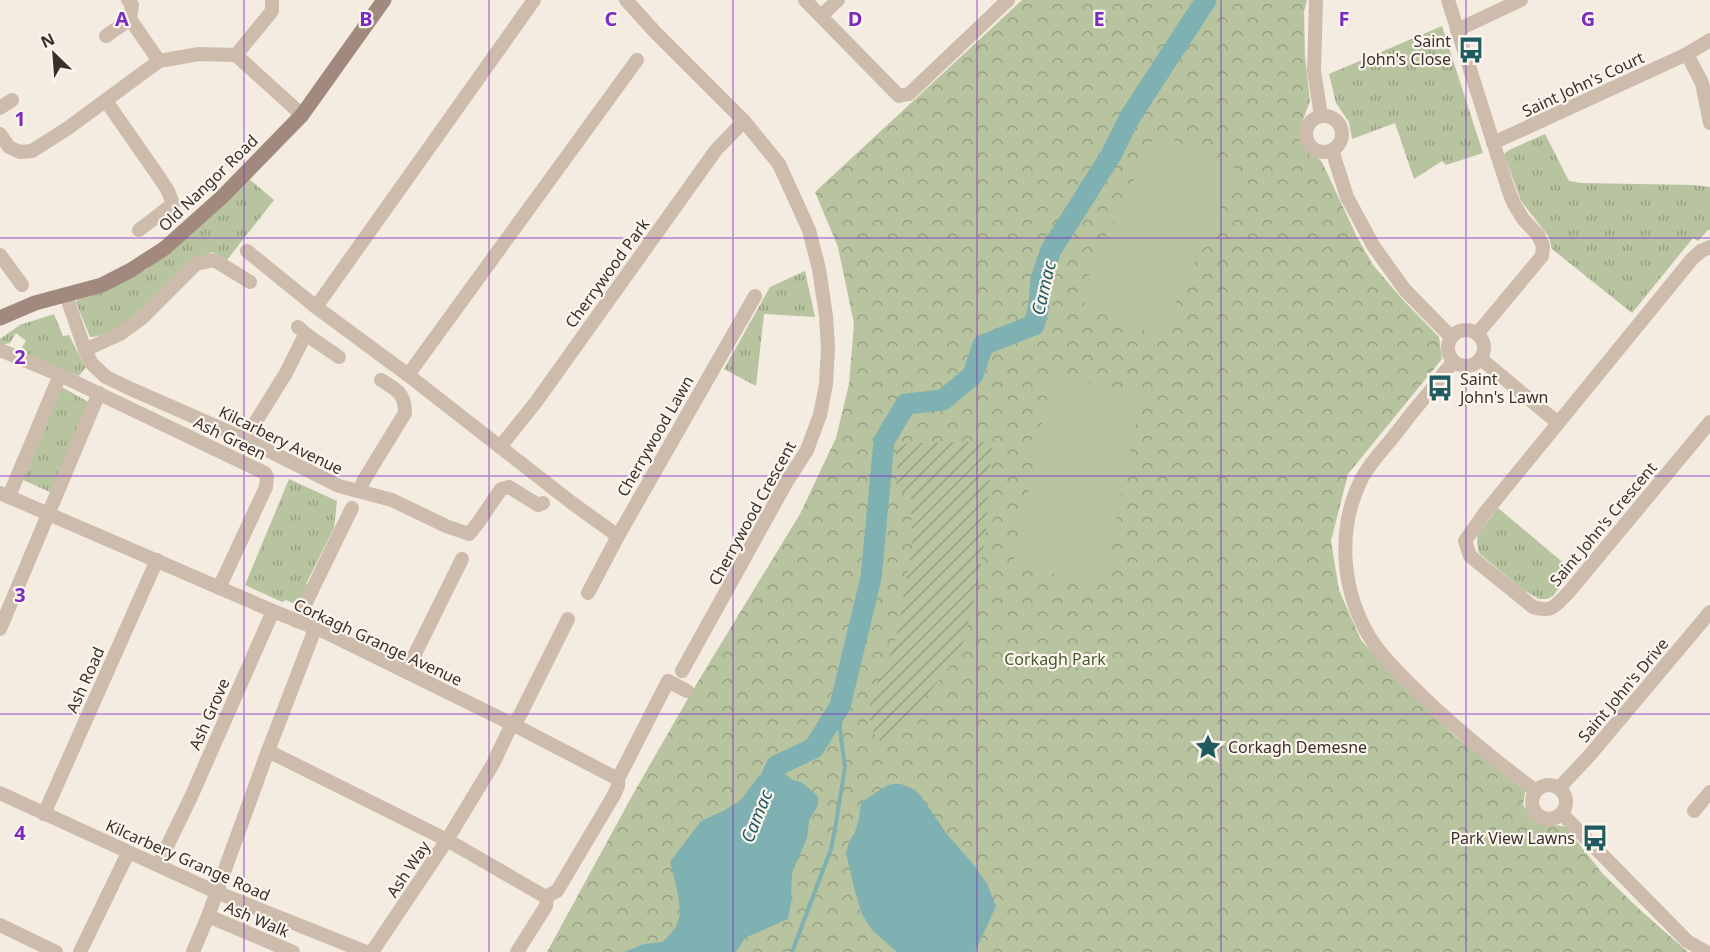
<svg xmlns="http://www.w3.org/2000/svg" width="1710" height="952" font-family="'Noto Sans',sans-serif">
<defs>
<pattern id="grass-tufts" width="24" height="20" patternUnits="userSpaceOnUse" patternTransform="scale(1.5)"><rect width="24" height="20" fill="#b8c4a0"/><path d="M3 7l-1-3M5 7V3M7 7l1-3M15 17l-1-3M17 17v-4M19 17l1-3" fill="none" stroke="#97a083"/></pattern>
<pattern id="park-crowns" width="20" height="18" patternUnits="userSpaceOnUse" patternTransform="scale(1.5)"><rect width="20" height="18" fill="#b8c4a0"/><path d="M2 6a3 3 0 1 1 6 0M12 15a3 3 0 1 1 6 0" fill="none" stroke="#97a083"/></pattern>
<pattern id="garden-furrows" width="10" height="10" patternUnits="userSpaceOnUse" patternTransform="scale(1.5)"><rect width="10" height="10" fill="#b8c4a0"/><path d="M-1 1l2-2M0 10L10 0M9 11l2-2" fill="none" stroke="#97a083"/></pattern>
</defs>
<rect width="100%" height="100%" fill="#f4ebe1"/>
<g fill="url(#grass-tufts)">
<polygon points="1442,26 1483,153 1446,165 1442,161 1414,179 1395,123 1352,139 1349,122 1336,103 1329,74"/>
<polygon points="1545,134 1569,181 1582,183 1694,185 1710,187 1710,230 1708,230 1698,241 1693,238 1632,313 1552,249 1549,237 1521,201 1504,154 1509,150"/>
<path d="M 248,178 L 274,200 L 227,260 L 213,252 C 207,255 201,257 195,260 C 166,280 125,337 90,337 L 76,302 L 78,299 L 146,270 Z"/>
<polygon points="805,271 815,317 764,314 756,386 724,369 770,287"/>
<polygon points="54,314 63,336 69,335 79,355 86,367 79,376 27,356 22,347 26,341 16,333 10,343 0,345 0,339 20,325"/>
<polygon points="60,386 90,403 52,493 21,479"/>
<polygon points="289,479 337,501 334,528 306,584 310,586 301,607 286,600 282,602 245,585"/>
<polygon points="1498,508 1573,571 1553,596 1547,599 1539,599 1523,590 1479,553 1477,542 1478,534"/>
</g>
<polygon fill="url(#park-crowns)" points="1022,0 1307,0 1304,12 1305,56 1310,101 1300,128 1312,152 1322,162 1357,237 1373,265 1403,300 1439,337 1442,359 1348,474 1331,541 1339,590 1361,640 1404,687 1457,738 1526,787 1523,805 1536,821 1566,827 1602,873 1638,908 1688,952 547,952 632,796 694,688 800,514 836,438 849,384 854,324 838,247 815,192"/>
<polygon fill="url(#garden-furrows)" points="992,441 986,533 975,598 960,654 906,721 884,746 870,728 870,700 895,643 912,548 911,493 896,491 898,444"/>
<g fill="#b8c4a0">
<polygon points="1156,132 1238,170 1160,337 1078,299"/>
<polygon points="1052,375 1142,394 1103,584 1013,566"/>
</g>
<g fill="#7fb0b2">
<path d="M 776,766 L 792,780 L 801,782 L 811,790 L 818,797 L 818,805 L 809,821 L 807,838 L 792,873 L 791,904 L 788,919 L 745,938 L 736,952 L 624,952 L 644,944 L 663,942 C 669,935 677,928 679,918 C 682,905 674,876 670,862 L 701,821 L 723,811 L 740,801 L 758,777 Z"/>
<path d="M 892,784 L 901,784 L 915,790 L 921,796 L 946,833 L 973,864 L 987,884 L 996,906 L 975,952 L 897,952 L 872,930 L 862,914 L 854,888 L 846,853 L 849,842 L 855,832 L 859,819 L 861,802 C 872,797 880,787 892,784 Z"/>
</g>
<g fill="none" stroke-linecap="round" stroke-linejoin="round">
<polyline stroke="#7fb0b2" stroke-width="4" points="792,952 831,849 835,829 845,767 840,730 840,706"/>
<polyline stroke="#7fb0b2" stroke-width="21" points="765,793 776,766 814,748 840,706 871,578 884,441 906,404 943,400 973,375 983,345 1034,325 1039,305 1041,279 1051,250 1111,155 1130,117 1206,0"/>
<g stroke="#cdbbac" stroke-width="14">
<polyline points="626,0 655,32 744,121 779,164 809,230 819,269 826,316 828,348 826,384 820,415 807,450 786,483 682,671"/>
<polyline points="805,0 899,96 909,94 1008,0"/>
<polyline points="1316,0 1314,71 1321,116"/>
<polyline points="1448,0 1509,192 1514,204 1523,219 1538,235 1543,246 1542,256 1477,334"/>
<polyline points="821,16 838,0"/>
<polyline points="130,19 159,61"/>
<polyline points="1457,30 1521,0"/>
<polyline points="106,36 130,19 132,5 128,0"/>
<polyline points="1687,54 1702,83 1710,123"/>
<polyline points="236,55 272,11 272,0"/>
<polyline points="106,101 159,177 168,191 173,204 139,230"/>
<polyline points="0,108 12,100"/>
<circle cx="1324" cy="134" r="18"/>
<polyline points="0,134 9,147 20,152 32,151 68,128 159,61 199,54 236,55 302,115"/>
<polyline points="1493,143 1687,54 1710,40"/>
<polyline points="1332,150 1347,197 1374,247 1405,290 1451,337"/>
<path d="M 1710,247 L 1701,251 L 1692,259 L 1484,514 L 1465,541 L 1470,556 L 1533,607 C 1552,613 1555,606 1568,593 L 1710,422"/>
<polyline points="247,251 316,307 408,375 572,503 618,536"/>
<polyline points="0,255 22,285"/>
<polyline points="66,295 85,350 92,364 106,377 131,389 245,439 339,486 392,500 446,526 469,534 478,523 501,489 509,487 538,505 543,503"/>
<polyline points="316,307 534,0"/>
<polyline points="298,327 307,335 339,357"/>
<circle cx="1466" cy="348" r="18"/>
<polyline points="0,350 60,375 9,496"/>
<polyline points="85,350 120,334 142,318 196,264 214,260 250,282"/>
<polyline points="1481,359 1558,423"/>
<path d="M 1454,362 C 1445,370 1438,381 1431,390 C 1418,405 1406,420 1394,436 C 1383,450 1369,464 1361,480 C 1338,527 1341,583 1365,629 C 1377,652 1396,670 1414,688 C 1452,726 1493,759 1536,791"/>
<polyline points="60,375 265,473 267,477 266,487 219,588"/>
<polyline points="408,375 637,60"/>
<polyline points="245,439 286,373 302,341 307,335"/>
<polyline points="500,447 536,402 716,150 744,121"/>
<path d="M 359,491 L 364,480 L 405,413 C 405,393 397,390 381,380"/>
<polyline points="0,493 273,611 325,632 514,725 618,779 668,681 687,691"/>
<polyline points="588,593 618,536 755,296"/>
<polyline points="297,621 352,508"/>
<polyline points="0,629 99,393"/>
<polyline points="315,629 268,751 447,840 493,764 509,730 520,715 568,619"/>
<polyline points="406,672 462,559"/>
<circle cx="1549" cy="802" r="17"/>
<polyline points="1559,788 1589,756 1710,612"/>
<polyline points="0,793 216,892 366,952"/>
<polyline points="1694,811 1710,792"/>
<polyline points="44,814 157,560"/>
<polyline points="1562,814 1687,941 1706,952"/>
<polyline points="158,865 191,797 273,611"/>
<polyline points="208,916 293,952"/>
<polyline points="0,925 56,952"/>
<polyline points="80,952 128,853"/>
<polyline points="193,952 208,916 268,751"/>
<polyline points="372,952 447,840 544,896 547,896"/>
<polyline points="517,952 546,906 547,896 557,891 614,795 618,786 618,779"/>
</g>
<polyline stroke="#a18a7d" stroke-width="15" points="0,318 35,303 102,285 131,270 165,248 222,197 302,115 384,0"/>
</g>
<path fill="none" stroke="#7b2cbf" stroke-width="1.5" stroke-opacity="0.55" d="M 244,0 L 244,952M 489,0 L 489,952M 733,0 L 733,952M 977,0 L 977,952M 1221,0 L 1221,952M 1466,0 L 1466,952M 0,238 L 1710,238M 0,476 L 1710,476M 0,714 L 1710,714"/>
<defs>
<g id="bus-bare" transform="scale(2.07)"><path d="M-5-6H5V4H4V6H2V4H-2V6H-4V4H-5ZM-3.5-4V0h7V-4ZM-3.5 1.2v1.5H-2V1.2ZM2 1.2v1.5H3.5V1.2Z" fill="#1f5a5e" stroke="#fbf5ee" stroke-width="2.5" paint-order="stroke"/></g>
<g id="sight-bare" transform="scale(2.07)"><path d="M0-6L1.8-2.2L6-1.7L2.9 1.2L3.7 5.4L0 3.3L-3.7 5.4L-2.9 1.2L-6-1.7L-1.8-2.2Z" fill="#1f5a5e" stroke="#fbf5ee" stroke-width="2.5" paint-order="stroke"/></g>
</defs>
<g fill-rule="evenodd">
<use href="#bus-bare" x="1471" y="50"/>
<use href="#bus-bare" x="1440" y="388"/>
<use href="#sight-bare" x="1208" y="747"/>
<use href="#bus-bare" x="1595" y="838"/>
</g>
<g text-anchor="middle" dominant-baseline="central" stroke-width="4.5" stroke-linejoin="round" paint-order="stroke">
<g font-size="16" fill="#3b302b" stroke="#fbf5ee" text-anchor="end">
<text x="1451" y="41">Saint<tspan x="1451" dy="18">John's Close</tspan></text>
<text x="1460" y="379" text-anchor="start">Saint<tspan x="1460" dy="18">John's Lawn</tspan></text>
<text x="1228" y="747" text-anchor="start">Corkagh Demesne</text>
<text x="1575" y="838">Park View Lawns</text>
</g>
<g font-size="16" fill="#3b302b" stroke="#fbf5ee">
<text transform="translate(1583 84) rotate(-25)">Saint John's Court</text>
<text transform="translate(208 183) rotate(-44)">Old Nangor Road</text>
<text transform="translate(607 273) rotate(-54)">Cherrywood Park</text>
<text transform="translate(655 436) rotate(-60)">Cherrywood Lawn</text>
<text transform="translate(230 438) rotate(26)">Ash Green</text>
<text transform="translate(281 440) rotate(26)">Kilcarbery Avenue</text>
<text transform="translate(752 513) rotate(-61)">Cherrywood Crescent</text>
<text transform="translate(1603 524) rotate(-50)">Saint John's Crescent</text>
<text transform="translate(378 642) rotate(25)">Corkagh Grange Avenue</text>
<text transform="translate(85 680) rotate(-66)">Ash Road</text>
<text transform="translate(1623 690) rotate(-50)">Saint John's Drive</text>
<text transform="translate(209 714) rotate(-66)">Ash Grove</text>
<text transform="translate(188 860) rotate(24)">Kilcarbery Grange Road</text>
<text transform="translate(408 869) rotate(-56)">Ash Way</text>
<text transform="translate(257 919) rotate(23)">Ash Walk</text>
</g>
<g font-size="16" fill="#4a5a2e" stroke="#fbf5ee">
<text x="1055" y="659">Corkagh Park</text>
</g>
<g font-size="18" font-style="italic" fill="#1f5a5e" stroke="#fbf5ee">
<text transform="translate(1043 288) rotate(-77)">Camac</text>
<text transform="translate(756 816) rotate(-68)">Camac</text>
</g>
</g>
<g font-size="20" text-anchor="middle" font-weight="bold" fill="#7b2cbf" stroke="#fbf5ee" stroke-width="4.5" stroke-linejoin="round" paint-order="stroke">
<text x="122" y="26">A</text>
<text x="366" y="26">B</text>
<text x="611" y="26">C</text>
<text x="855" y="26">D</text>
<text x="1099" y="26">E</text>
<text x="1344" y="26">F</text>
<text x="1588" y="26">G</text>
<text x="20" y="126">1</text>
<text x="20" y="364">2</text>
<text x="20" y="602">3</text>
<text x="20" y="840">4</text>
</g>
<g transform="translate(54 54) rotate(335)" stroke="#fbf5ee" stroke-width="4.5" paint-order="stroke">
<path d="M0-4.5L10 22L0 15L-10 22Z" fill="#3b302b"/>
<text y="-9" font-size="16" font-weight="bold" text-anchor="middle" fill="#3b302b">N</text>
</g>
</svg>
